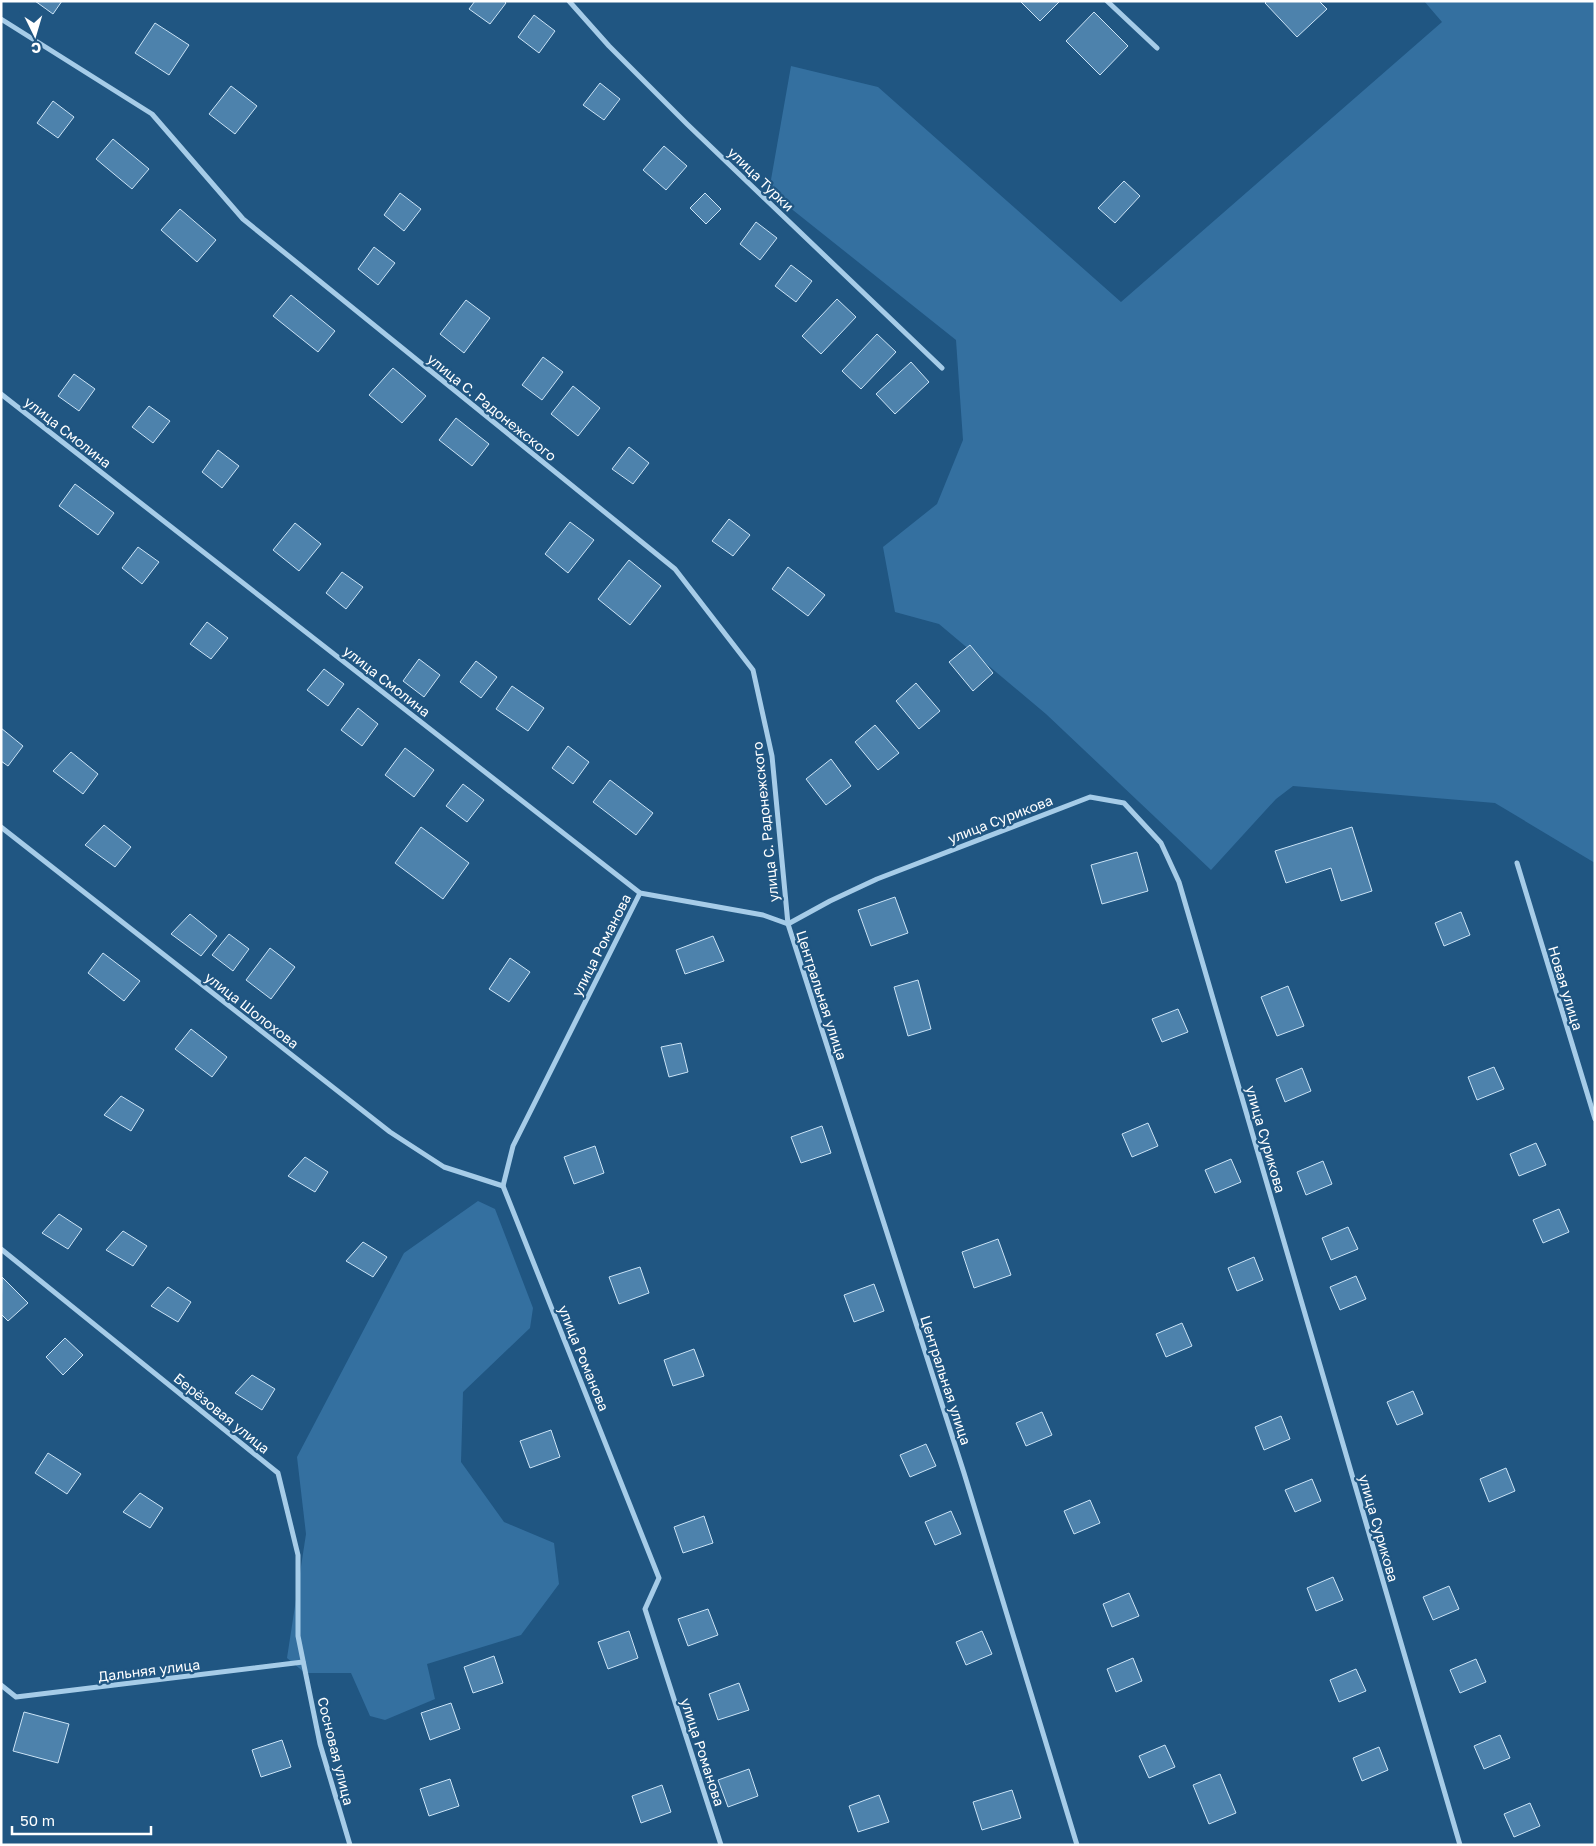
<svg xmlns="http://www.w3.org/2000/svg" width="1596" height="1846" font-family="'Golos Text',sans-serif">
<rect width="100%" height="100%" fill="#205682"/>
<g fill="#3470a0">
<polygon points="1424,1 1595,1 1595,863 1495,803 1293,786 1276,799 1211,870 1046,714 939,624 895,612 883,547 937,504 963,440 956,340 769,191 791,66 878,87 1121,302 1442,22"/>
<polygon points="478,1201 495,1209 533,1308 530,1328 463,1392 461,1462 504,1522 554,1543 559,1584 521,1635 427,1664 435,1699 385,1720 370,1716 351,1673 305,1673 287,1658 306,1534 297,1457 404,1253"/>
</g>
<g fill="#4d82ac" stroke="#cae3f6">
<polygon points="35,1 62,1 53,14"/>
<polygon points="475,1 504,1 506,3 490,24 469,9"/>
<polygon points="1020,1 1060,1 1040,21"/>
<polygon points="1267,1 1319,1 1327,9 1297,37 1265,3"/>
<polygon points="1094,12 1128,46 1100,75 1066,41"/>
<polygon points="534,15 555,31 539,53 518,37"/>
<polygon points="155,23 189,45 169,75 135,53"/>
<polygon points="600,83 620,99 604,120 583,105"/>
<polygon points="231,86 257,106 235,134 209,114"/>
<polygon points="53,101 74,117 58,138 37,123"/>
<polygon points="113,139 149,169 132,189 96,159"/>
<polygon points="664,146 687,166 666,190 643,170"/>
<polygon points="1124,181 1140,196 1115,223 1098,208"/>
<polygon points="400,193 421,209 404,231 384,215"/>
<polygon points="705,193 721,209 706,224 690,208"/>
<polygon points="180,209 216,240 197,262 161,230"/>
<polygon points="756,222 777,238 760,260 740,244"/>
<polygon points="374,247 395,263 378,285 358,269"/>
<polygon points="791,265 812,281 796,302 775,286"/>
<polygon points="291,295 335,331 318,352 273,316"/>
<polygon points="837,299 856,317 821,354 802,336"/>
<polygon points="466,300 490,318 464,353 440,334"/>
<polygon points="877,334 896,352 861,389 842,371"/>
<polygon points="543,357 563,372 542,400 522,385"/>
<polygon points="911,362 929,382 895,414 876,394"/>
<polygon points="393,368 426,396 402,423 369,395"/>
<polygon points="74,374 95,389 79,411 58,396"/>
<polygon points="573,386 600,408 578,436 551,414"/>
<polygon points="149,406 170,421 153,443 132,427"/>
<polygon points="456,418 489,444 472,466 439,440"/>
<polygon points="629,447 649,463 633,484 612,469"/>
<polygon points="218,450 239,466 222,488 202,472"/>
<polygon points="75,484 114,513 98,535 59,506"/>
<polygon points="729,519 750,535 733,556 712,541"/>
<polygon points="570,522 594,540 568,573 545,554"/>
<polygon points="295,523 321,544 299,571 273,550"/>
<polygon points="138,547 159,562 142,584 122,568"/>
<polygon points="629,560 661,586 630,625 598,599"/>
<polygon points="788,567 825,595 808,616 772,589"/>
<polygon points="342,572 363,587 346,609 326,593"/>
<polygon points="207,622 228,638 211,659 190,644"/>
<polygon points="970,645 993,673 973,691 949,662"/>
<polygon points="419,659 440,675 424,697 403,681"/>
<polygon points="476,661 497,677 481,698 460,682"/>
<polygon points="324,669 344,684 328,706 307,690"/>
<polygon points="916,683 940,711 919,729 896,701"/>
<polygon points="512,686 544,708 528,731 496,709"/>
<polygon points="358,708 378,724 362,746 341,730"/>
<polygon points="875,725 899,753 878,770 855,742"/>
<polygon points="1,728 23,746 8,766 1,761"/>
<polygon points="568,746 589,762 573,784 552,768"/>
<polygon points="405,748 434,770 414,797 385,775"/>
<polygon points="71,752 98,774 83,794 53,771"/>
<polygon points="831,759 851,786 826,805 806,779"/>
<polygon points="610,780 653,813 636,835 593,802"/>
<polygon points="463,784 484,800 467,822 446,806"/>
<polygon points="104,825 131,847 115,867 85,845"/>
<polygon points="421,827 469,863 443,899 395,863"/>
<polygon points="1352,827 1372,891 1341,901 1331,868 1286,883 1275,851"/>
<polygon points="1137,852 1148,891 1102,904 1091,865"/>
<polygon points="895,897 908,933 871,946 858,910"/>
<polygon points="1461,912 1470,935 1444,946 1435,923"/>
<polygon points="190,914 217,936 201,956 171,934"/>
<polygon points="229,934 249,949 233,971 212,955"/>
<polygon points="713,936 724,961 685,974 676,950"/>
<polygon points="270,948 295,967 271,999 246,980"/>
<polygon points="103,953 140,981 124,1001 88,973"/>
<polygon points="510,958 530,972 509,1002 489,989"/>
<polygon points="918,980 931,1029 908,1036 894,987"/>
<polygon points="1288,986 1304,1026 1277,1036 1261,997"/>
<polygon points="1178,1009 1188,1032 1162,1042 1152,1019"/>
<polygon points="191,1029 227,1057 212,1077 175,1049"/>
<polygon points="681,1043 688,1072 669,1077 661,1047"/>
<polygon points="1494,1067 1504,1089 1477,1100 1468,1077"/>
<polygon points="1302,1068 1311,1091 1285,1102 1276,1079"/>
<polygon points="121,1096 144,1110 131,1131 104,1115"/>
<polygon points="1148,1123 1158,1146 1132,1157 1122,1134"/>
<polygon points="822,1126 831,1153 801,1163 791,1137"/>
<polygon points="1536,1143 1546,1165 1519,1176 1510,1154"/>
<polygon points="595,1146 604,1173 574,1184 564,1157"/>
<polygon points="305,1157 328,1172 315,1192 288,1176"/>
<polygon points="1231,1159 1241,1182 1215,1193 1205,1170"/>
<polygon points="1323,1161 1332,1184 1306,1195 1297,1172"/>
<polygon points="1559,1209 1569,1232 1543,1243 1533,1220"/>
<polygon points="59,1214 82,1229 68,1249 42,1233"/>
<polygon points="1348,1227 1358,1249 1331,1260 1322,1238"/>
<polygon points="123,1231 147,1246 133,1266 106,1250"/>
<polygon points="998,1239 1011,1275 974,1288 962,1252"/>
<polygon points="363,1242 387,1257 373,1277 346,1261"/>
<polygon points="1254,1257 1263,1280 1237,1291 1228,1268"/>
<polygon points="640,1267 649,1293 619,1304 609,1277"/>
<polygon points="1356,1276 1366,1299 1340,1310 1330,1287"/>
<polygon points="2,1277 28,1303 8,1321 1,1314"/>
<polygon points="874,1284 884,1311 854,1322 844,1295"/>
<polygon points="168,1287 191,1302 178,1322 151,1306"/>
<polygon points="1182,1323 1192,1346 1166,1357 1156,1334"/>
<polygon points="65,1338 83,1355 63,1375 46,1357"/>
<polygon points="694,1349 704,1376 673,1386 664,1360"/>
<polygon points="252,1375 275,1389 262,1410 235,1393"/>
<polygon points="1413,1391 1423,1414 1397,1425 1387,1402"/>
<polygon points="1042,1412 1052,1435 1026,1446 1016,1423"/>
<polygon points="1281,1416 1290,1439 1264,1450 1255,1427"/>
<polygon points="551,1430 560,1457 530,1468 520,1441"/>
<polygon points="926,1444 936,1466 910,1477 900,1455"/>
<polygon points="48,1453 81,1474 67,1494 35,1473"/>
<polygon points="1506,1468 1515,1491 1489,1502 1480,1479"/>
<polygon points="1312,1479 1321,1501 1295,1512 1285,1490"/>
<polygon points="140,1493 163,1508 150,1528 123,1512"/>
<polygon points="1090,1500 1100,1523 1074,1534 1064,1511"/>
<polygon points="951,1511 961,1534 935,1545 925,1522"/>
<polygon points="704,1516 713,1543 683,1553 674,1527"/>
<polygon points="1333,1577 1343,1600 1316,1611 1307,1588"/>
<polygon points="1449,1586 1459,1609 1433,1620 1423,1597"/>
<polygon points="1129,1593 1139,1616 1112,1627 1103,1604"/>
<polygon points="708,1609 718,1635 688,1646 678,1619"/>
<polygon points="629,1631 638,1658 608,1669 598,1642"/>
<polygon points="982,1631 992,1654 966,1665 956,1642"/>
<polygon points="494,1656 503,1683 473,1693 464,1667"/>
<polygon points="1133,1658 1142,1681 1116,1692 1107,1669"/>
<polygon points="1476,1659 1486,1682 1460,1693 1450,1670"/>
<polygon points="1356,1669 1366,1691 1339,1702 1330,1680"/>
<polygon points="739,1683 749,1710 718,1720 709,1694"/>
<polygon points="451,1703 460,1729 430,1740 421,1713"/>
<polygon points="24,1712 69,1724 58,1763 13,1751"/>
<polygon points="1500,1735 1510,1758 1484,1769 1474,1746"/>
<polygon points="282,1740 291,1767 261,1777 252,1750"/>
<polygon points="1165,1745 1175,1767 1149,1778 1139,1756"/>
<polygon points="1379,1747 1388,1770 1362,1781 1353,1758"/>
<polygon points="749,1769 758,1796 728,1807 718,1780"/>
<polygon points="1220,1774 1236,1813 1209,1824 1193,1785"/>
<polygon points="450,1779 459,1806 429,1816 420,1789"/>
<polygon points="662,1785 671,1812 641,1823 632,1796"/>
<polygon points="1012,1790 1021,1818 982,1830 973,1802"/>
<polygon points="879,1795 889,1822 858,1832 849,1806"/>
<polygon points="1530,1803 1540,1826 1514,1837 1504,1814"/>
</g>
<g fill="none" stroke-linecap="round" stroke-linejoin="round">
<g stroke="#a6cce8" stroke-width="5">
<polyline points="569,1 609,46 687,124 942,368"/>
<polyline points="1107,1 1157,48"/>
<polyline points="1,19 152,114 243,219 675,569 753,670 772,756 788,924 964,1473 1077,1845"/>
<polyline points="1,394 640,893 763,915 788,924"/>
<polyline points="1,827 390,1132 444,1167 503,1186"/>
<polyline points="1517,863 1595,1119"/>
<polyline points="640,893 513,1146 503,1186 659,1578 645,1609 721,1845"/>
<polyline points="788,924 830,901 877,879 1090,797 1124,803 1161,843 1179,882 1460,1845"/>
<polyline points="1,1249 278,1473 298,1555 298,1636 320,1744 350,1845"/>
<polyline points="1,1685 16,1697 303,1662"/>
</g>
</g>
<g text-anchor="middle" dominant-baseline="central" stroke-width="4.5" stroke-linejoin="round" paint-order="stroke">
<g font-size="14" fill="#fff" stroke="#205682">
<text transform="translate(761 179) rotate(44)">улица Турки</text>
<text transform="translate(492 407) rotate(39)">улица С. Радонежского</text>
<text transform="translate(68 432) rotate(38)">улица Смолина</text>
<text transform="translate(387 681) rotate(38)">улица Смолина</text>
<text transform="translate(1000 819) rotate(-21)">улица Сурикова</text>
<text transform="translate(765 822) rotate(-96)">улица С. Радонежского</text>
<text transform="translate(601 945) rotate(-63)">улица Романова</text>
<text transform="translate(1566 988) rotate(73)">Новая улица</text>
<text transform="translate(822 995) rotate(72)">Центральная улица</text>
<text transform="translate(252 1010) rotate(38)">улица Шолохова</text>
<text transform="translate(1266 1139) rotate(74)">улица Сурикова</text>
<text transform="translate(584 1358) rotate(68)">улица Романова</text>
<text transform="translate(946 1380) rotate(72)">Центральная улица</text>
<text transform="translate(222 1413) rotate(39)">Берёзовая улица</text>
<text transform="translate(1379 1528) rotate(74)">улица Сурикова</text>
<text transform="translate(149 1670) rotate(-7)">Дальняя улица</text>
<text transform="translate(336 1751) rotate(76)">Сосновая улица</text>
<text transform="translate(703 1752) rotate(72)">улица Романова</text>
</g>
</g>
<rect width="1596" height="1846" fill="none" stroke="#ffffff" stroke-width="5"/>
<g transform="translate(35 35) rotate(175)" stroke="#205682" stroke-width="4" paint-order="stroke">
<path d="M0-4L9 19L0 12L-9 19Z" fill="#ffffff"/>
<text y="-8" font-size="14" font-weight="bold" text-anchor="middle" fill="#ffffff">С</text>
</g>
<path d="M12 1826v8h139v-8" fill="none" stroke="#ffffff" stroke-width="2.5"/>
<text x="20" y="1826" font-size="15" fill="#ffffff" stroke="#205682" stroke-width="4" paint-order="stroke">50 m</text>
</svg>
